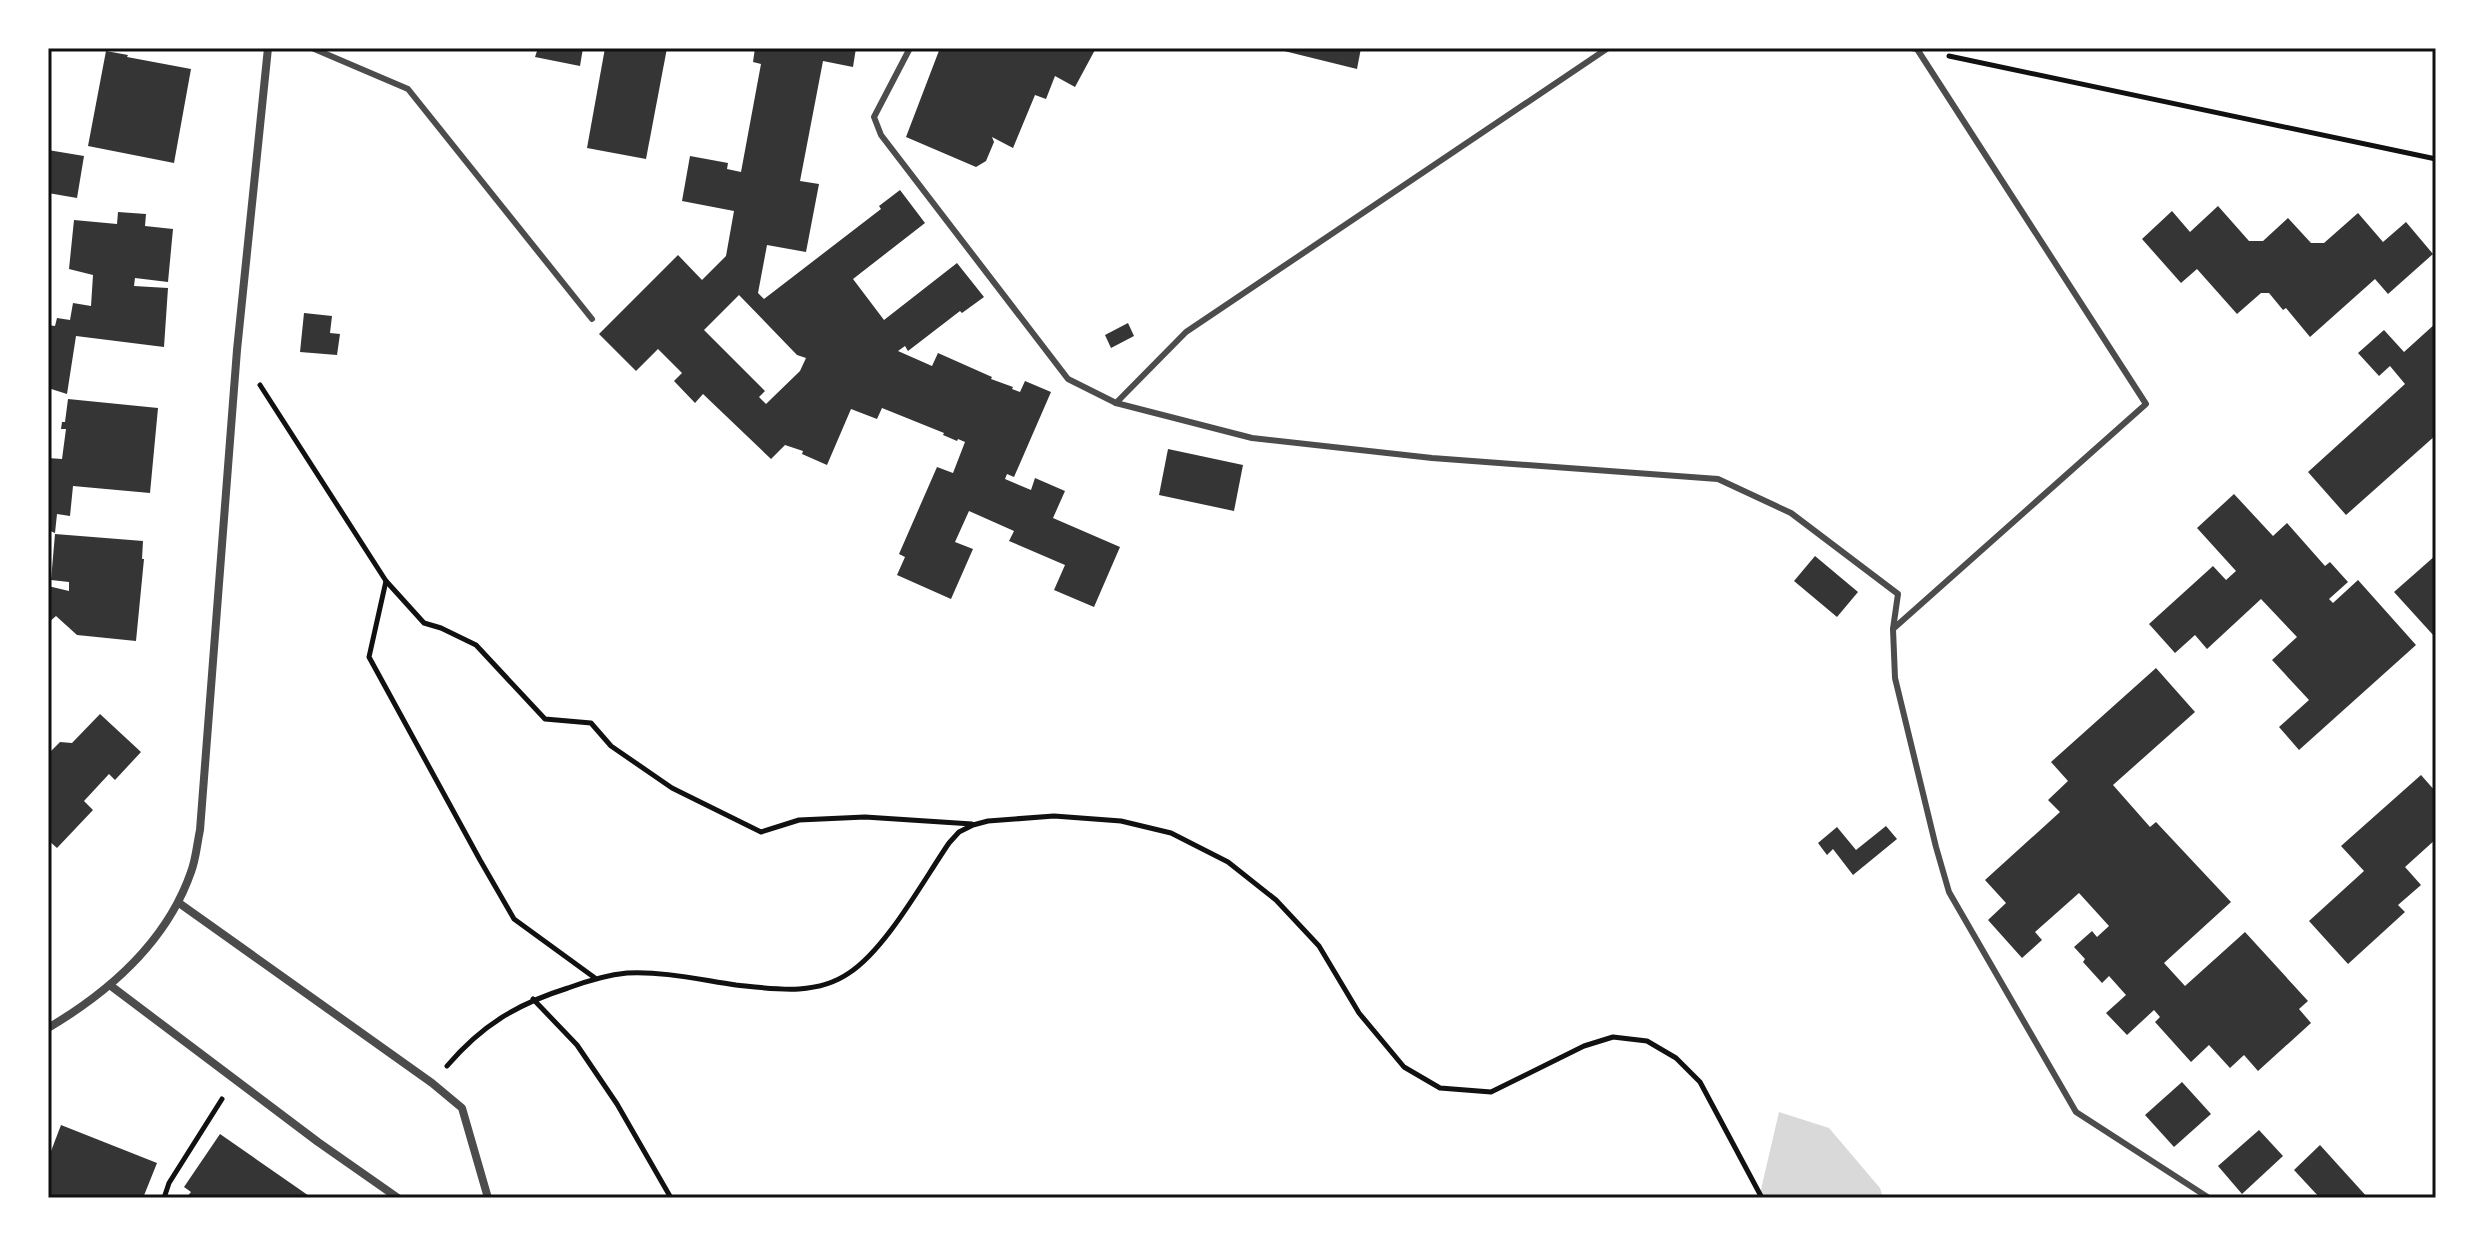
<svg xmlns="http://www.w3.org/2000/svg" width="2484" height="1246" font-family="'Public Sans',sans-serif">
<rect width="100%" height="100%" fill="#fff"/>
<polygon fill="#d9d9d9" points="1779,1112 1829,1128 1880,1188 1883,1198 1759,1198"/>
<g fill="#353535" fill-rule="evenodd">
<polygon points="538,48 583,48 580,66 535,57"/>
<polygon points="605,48 667,48 646,159 587,148"/>
<path d="M 755,48 L 856,48 L 853,67 L 823,61 L 800,181 L 819,184 L 806,252 L 767,245 L 758,293 L 764,299 L 881,209 L 879,206 L 900,190 L 925,223 L 853,279 L 884,320 L 957,263 L 984,297 L 962,313 L 960,311 L 908,351 L 905,346 L 898,351 L 932,366 L 938,353 L 992,377 L 991,379 L 1013,387 L 1012,389 L 1020,392 L 1025,381 L 1051,392 L 1014,477 L 1007,474 L 1005,479 L 1031,490 L 1035,478 L 1065,491 L 1053,518 L 1120,547 L 1094,607 L 1054,590 L 1065,565 L 1009,541 L 1014,531 L 969,511 L 955,542 L 973,549 L 951,599 L 897,575 L 905,557 L 899,554 L 937,467 L 953,473 L 965,442 L 958,439 L 957,441 L 943,435 L 944,433 L 882,408 L 877,419 L 851,409 L 827,465 L 802,454 L 803,451 L 785,445 L 771,459 L 703,394 L 695,403 L 674,381 L 682,373 L 658,349 L 636,371 L 599,334 L 678,255 L 702,280 L 726,256 L 734,211 L 682,201 L 690,156 L 728,163 L 727,169 L 741,172 L 761,64 L 753,62 ZM 739,295 L 797,355 L 806,358 L 800,371 L 766,404 L 759,397 L 765,391 L 704,330 Z"/>
<polygon points="940,48 1096,48 1075,87 1055,76 1046,99 1035,95 1013,148 992,137 994,142 986,161 976,167 906,137"/>
<polygon points="1272,48 1361,48 1357,69"/>
<polygon points="106,51 128,55 127,57 191,69 174,163 88,146"/>
<polygon points="48,150 84,156 77,198 48,193"/>
<polygon points="2218,206 2249,241 2263,241 2288,218 2311,243 2324,243 2358,213 2383,242 2406,222 2433,254 2388,294 2375,279 2310,337 2286,308 2283,310 2269,293 2261,293 2237,314 2197,269 2181,283 2142,239 2172,211 2190,232"/>
<polygon points="118,212 146,214 145,226 173,229 168,282 135,278 134,286 168,288 164,347 76,336 67,394 48,388 48,325 55,326 57,318 70,320 73,303 91,306 93,275 69,269 74,220 117,224"/>
<polygon points="304,313 332,316 330,333 340,334 337,355 300,352"/>
<polygon points="1128,323 1134,336 1111,348 1105,335"/>
<polygon points="2436,323 2436,435 2346,515 2308,472 2405,384 2390,366 2379,376 2358,353 2384,330 2404,352"/>
<polygon points="68,399 158,408 150,493 73,486 70,516 57,514 55,533 48,530 48,458 62,459 66,429 61,429 62,422 65,422"/>
<polygon points="1168,449 1243,465 1234,511 1159,495"/>
<polygon points="2234,494 2273,536 2287,523 2325,566 2330,562 2348,582 2329,599 2333,603 2358,580 2416,645 2299,750 2279,727 2309,700 2272,660 2297,637 2261,599 2207,649 2195,635 2175,653 2149,624 2213,566 2226,580 2236,571 2197,528"/>
<polygon points="55,534 143,541 142,559 144,559 136,641 77,635 56,616 48,623 48,586 69,591 69,582 51,580"/>
<polygon points="2436,555 2436,634 2434,636 2394,592"/>
<polygon points="1815,556 1858,592 1837,617 1794,581"/>
<polygon points="2156,668 2195,712 2113,785 2150,827 2156,822 2231,902 2164,963 2185,986 2245,932 2308,1001 2299,1009 2311,1023 2258,1071 2244,1055 2230,1068 2209,1045 2191,1062 2155,1022 2160,1017 2154,1010 2127,1035 2106,1013 2126,995 2109,976 2102,983 2083,962 2085,959 2074,947 2092,931 2097,937 2109,926 2079,893 2035,932 2042,940 2022,958 1988,920 2006,903 1985,880 2060,812 2048,800 2068,781 2051,762"/>
<polygon points="100,714 141,752 115,780 109,774 84,801 93,810 57,848 48,840 48,754 60,742 72,743"/>
<polygon points="2421,775 2436,792 2436,839 2405,867 2421,885 2398,905 2405,912 2348,964 2309,921 2364,871 2341,846"/>
<polygon points="1886,826 1897,839 1853,875 1833,849 1827,855 1818,843 1837,827 1856,850"/>
<polygon points="2182,1082 2211,1114 2174,1147 2145,1115"/>
<polygon points="61,1125 157,1163 143,1198 48,1198 48,1159"/>
<polygon points="2259,1130 2283,1156 2242,1194 2218,1166"/>
<polygon points="220,1134 263,1164 312,1198 186,1198 191,1192 184,1187"/>
<polygon points="2320,1145 2368,1198 2320,1198 2294,1170"/>
</g>
<g fill="none" stroke-linecap="round" stroke-linejoin="round">
<g stroke="#111" stroke-width="5">
<polyline points="1949,56 2436,159"/>
<polyline points="260,385 386,581 369,657 480,860 514,919 595,978"/>
<polyline points="386,581 424,623 441,628 476,645 545,719 591,723 611,746 672,788 761,832 799,820 865,817 972,824"/>
<polyline points="533,999 577,1045 617,1104 671,1198"/>
<path d="M 447,1066 C 482,1025 517,1004 568,988 C 587,981 606,975 627,973 C 663,971 701,980 736,985 C 774,989 816,996 849,973 C 886,949 923,881 949,843 L 959,832 L 973,825 L 988,821 L 1054,816 L 1121,821 L 1171,833 L 1228,862 L 1276,900 L 1319,946 L 1359,1013 L 1404,1067 L 1440,1088 L 1491,1092 L 1584,1046 L 1613,1037 L 1647,1041 L 1676,1058 L 1700,1082 L 1762,1198"/>
<polyline points="164,1198 169,1183 222,1099"/>
</g>
<g stroke="#4c4c4c" stroke-width="6">
<polyline points="312,48 408,89 592,319"/>
<polyline points="910,48 874,117 881,135 1068,379 1116,403 1252,438 1432,458 1718,479 1791,513 1898,594 1893,629"/>
<polyline points="1912,48 1917,49 2146,404 1893,629 1895,678 1936,847 1949,892 2076,1112 2209,1198"/>
<polyline points="1116,403 1186,332 1608,48"/>
</g>
<g stroke="#4c4c4c" stroke-width="8">
<polyline points="179,903 432,1083 462,1108 488,1198"/>
<polyline points="111,986 318,1142 398,1198"/>
<path d="M 48,1028 C 109,992 167,941 191,872 C 196,859 197,844 200,830 L 237,350 L 268,48"/>
</g>
</g>
<rect width="2484" height="1246" fill="none" stroke="#ffffff" stroke-width="100"/>
<rect x="50" y="50" width="2384" height="1146" fill="none" stroke="#111" stroke-width="3"/>
</svg>
